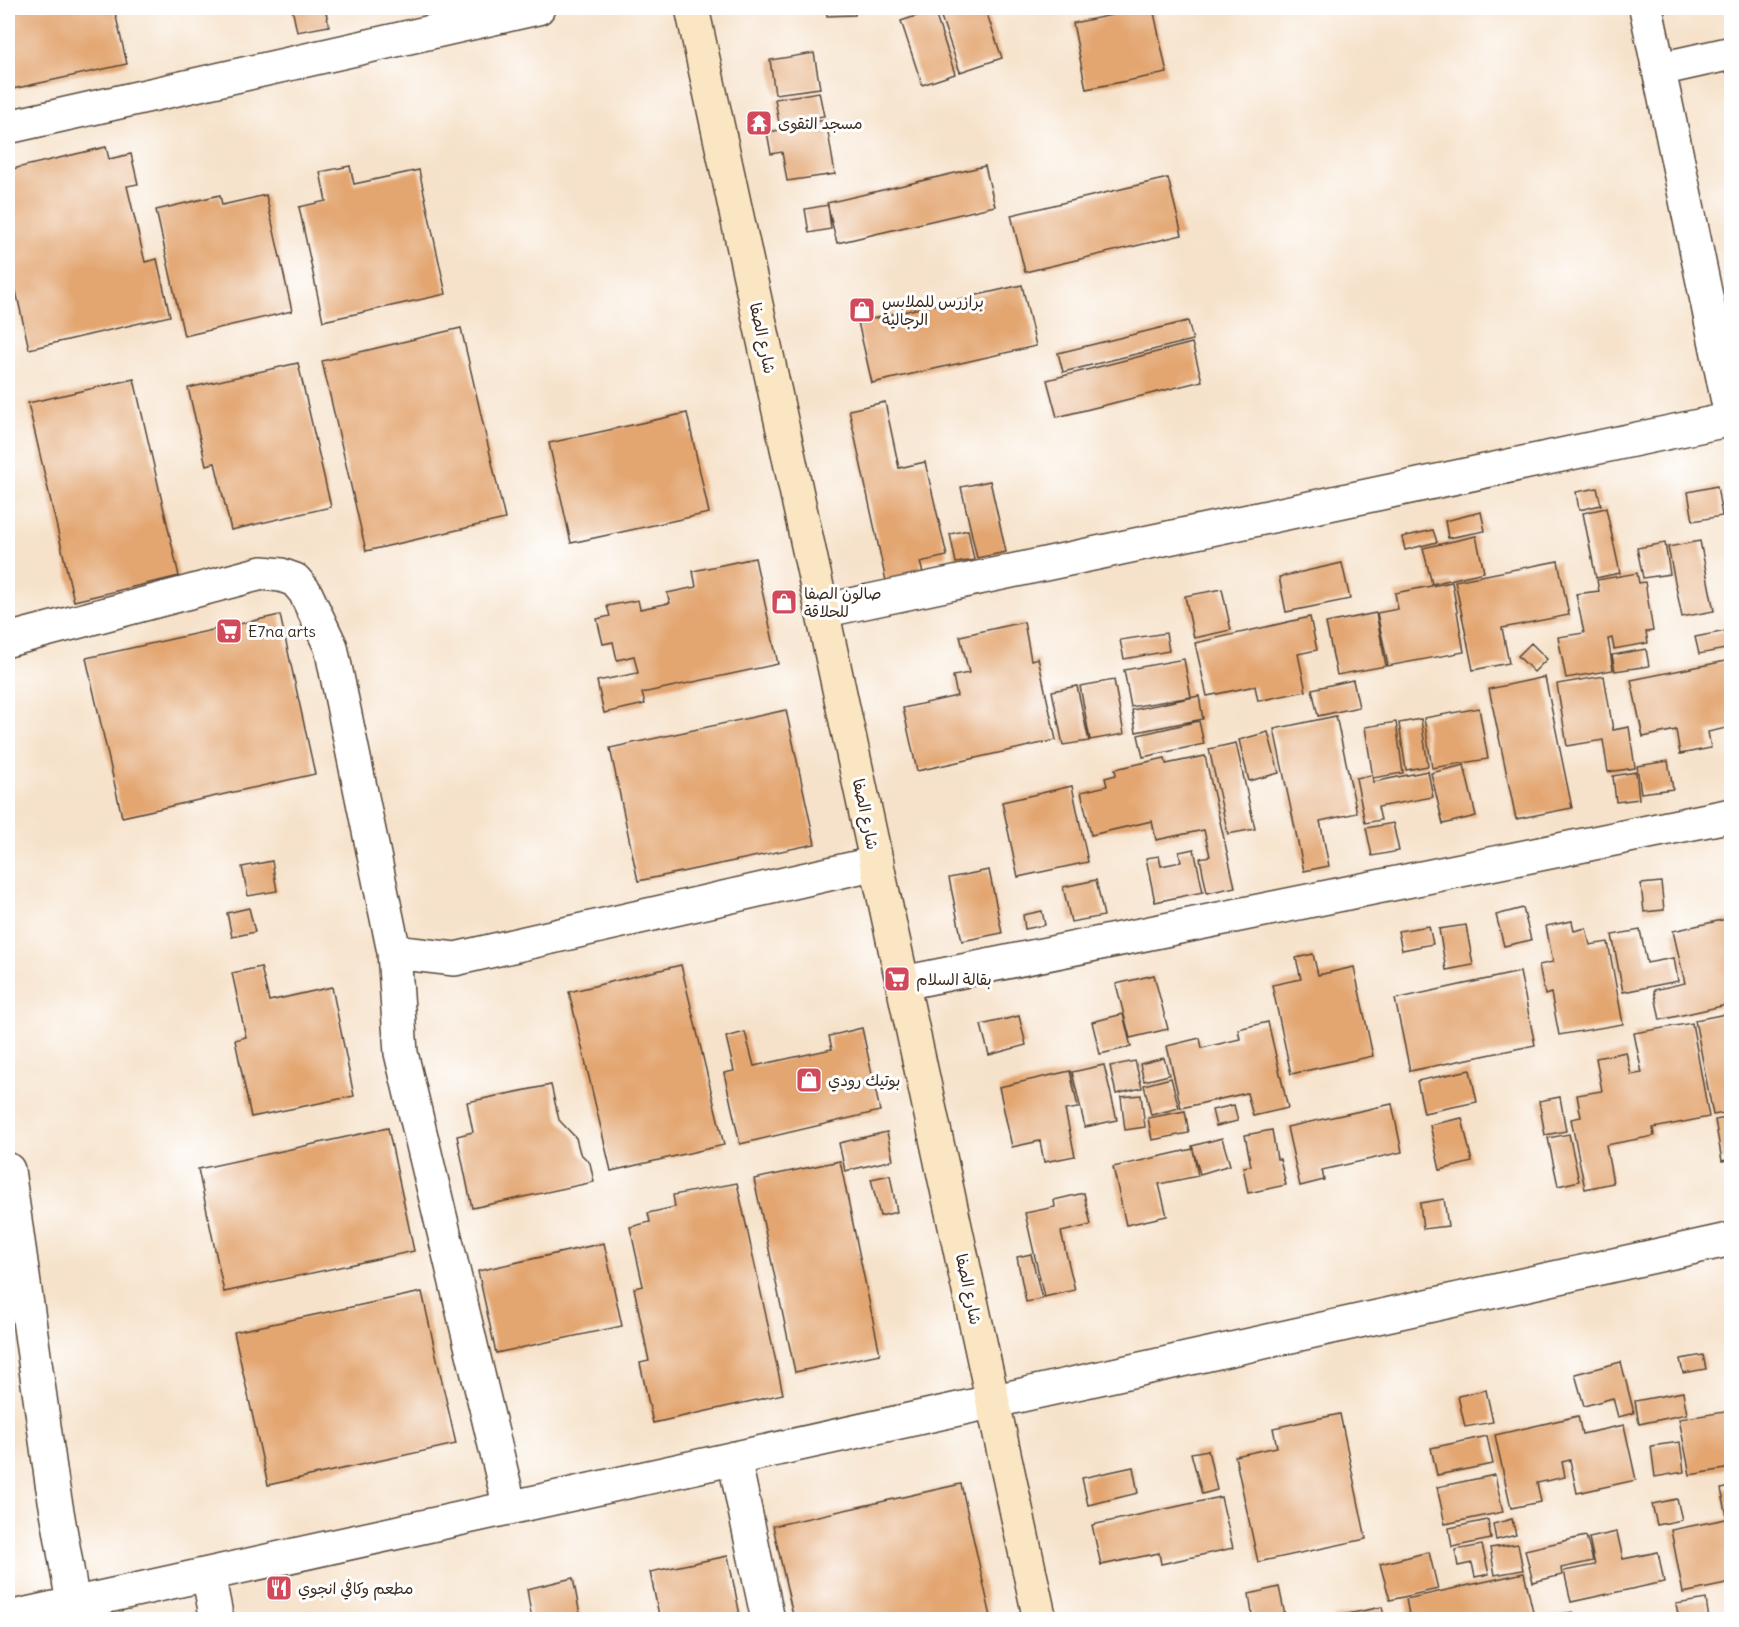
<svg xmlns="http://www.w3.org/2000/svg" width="1739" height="1627" font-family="Delius,'Playpen Sans Arabic',sans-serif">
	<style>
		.building { fill: #e3a671 }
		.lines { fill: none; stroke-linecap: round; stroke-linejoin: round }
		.street-casing { stroke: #574638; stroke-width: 36 }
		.secondary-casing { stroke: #574638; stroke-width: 36 }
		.street { stroke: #fff; stroke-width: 33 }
		.secondary { stroke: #fbe6c4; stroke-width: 33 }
		.labels { text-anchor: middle; stroke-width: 6; stroke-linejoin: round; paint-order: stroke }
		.poi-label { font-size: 16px; fill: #3b2a1e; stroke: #fff; text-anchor: start }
		.street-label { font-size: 16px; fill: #3b2a1e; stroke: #fff }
	</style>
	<rect width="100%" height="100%" fill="#fff"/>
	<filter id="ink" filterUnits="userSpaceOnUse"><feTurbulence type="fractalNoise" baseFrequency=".0167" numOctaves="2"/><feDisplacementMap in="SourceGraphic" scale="12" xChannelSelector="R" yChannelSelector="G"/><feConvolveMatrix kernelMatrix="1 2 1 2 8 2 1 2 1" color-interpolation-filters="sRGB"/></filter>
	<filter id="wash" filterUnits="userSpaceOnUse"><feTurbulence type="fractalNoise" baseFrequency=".008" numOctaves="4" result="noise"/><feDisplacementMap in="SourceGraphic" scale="24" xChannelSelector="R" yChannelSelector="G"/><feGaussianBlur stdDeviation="1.35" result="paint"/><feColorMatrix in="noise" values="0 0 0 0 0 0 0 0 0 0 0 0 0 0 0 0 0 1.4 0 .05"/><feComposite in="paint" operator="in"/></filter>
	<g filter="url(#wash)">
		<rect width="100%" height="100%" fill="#f6e2ca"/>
		<g id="blocks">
			<path class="building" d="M8 8H114L127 64 8 90Z
				M292 8H325L329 26 297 32Z
				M826 8H854L855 15 827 16Z
				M938 8H985L1002 58 960 72Z
				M1146 8H1153L1167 73 1086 89 1073 23Z
				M934 10 955 74 922 85 901 21Z
				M814 53 820 88 775 94 770 60Z
				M819 92 824 116 779 123 775 99Z
				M826 120 835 174 787 181 782 152 771 154 767 132 786 129V126Z
				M106 147 109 159 131 154 138 184 127 186 145 262 157 259 170 316 29 349 8 255V170Z
				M350 166 354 184 419 170 446 294 323 321 299 207 326 201 320 172Z
				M985 166 995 206 837 243 827 203Z
				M1168 178 1182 235 1025 272 1011 215Z
				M220 195 222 205 266 195 292 311 184 336 156 210Z
				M828 205 831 229 809 233 805 209Z
				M1022 285 1036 346 872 383 858 322Z
				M1188 321 1193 340 1063 372 1058 353Z
				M461 328 505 519 366 551 322 361Z
				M1192 343 1202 381 1057 417 1047 380Z
				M298 363 331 507 231 530 215 463 206 465 188 388Z
				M134 379 179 576 74 601 28 403Z
				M885 402 899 468 925 462 947 556 920 562 923 573 886 581 849 410Z
				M687 413 709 513 571 543 549 443Z
				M990 481 1006 552 977 558 961 487Z
				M1717 486 1722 516 1693 521 1688 492Z
				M1597 488 1601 505 1579 510 1576 492Z
				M1606 508 1620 573 1596 578 1583 513Z
				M1481 512 1485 531 1448 538 1445 521Z
				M968 530 974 560 956 563 950 534Z
				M1433 530 1437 542 1405 550 1402 537Z
				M1476 536 1484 572 1432 584 1423 548Z
				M1700 541 1714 611 1682 617 1668 547Z
				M1665 543 1670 574 1643 578 1637 548Z
				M755 558 778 664 642 693 645 704 604 713 597 681 638 673 634 656 617 660 613 642 603 644 597 619 610 616 607 606 638 600 640 609 670 603 667 593 696 587 693 571Z
				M1558 561 1569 615 1502 628 1509 663 1473 670 1455 581Z
				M1342 563 1350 599 1286 612 1279 577Z
				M1637 573 1639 583 1645 582 1653 631 1646 632 1648 643 1614 649 1612 638 1608 639 1613 670 1566 678 1558 637 1584 633 1576 594 1599 591 1597 580Z
				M1452 582 1464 652 1388 666 1377 613 1398 609 1395 593Z
				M1222 589 1231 630 1194 638 1185 596Z
				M1376 613 1386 666 1337 675 1326 623Z
				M280 615 315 774 122 817 86 658Z
				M1310 617 1317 650 1298 654 1306 691 1258 701 1255 686 1207 696 1195 643Z
				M1024 622 1031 660 1038 658 1056 740 917 771 903 708 957 696 953 676 969 673 960 636Z
				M1731 630V648L1699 654 1695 637Z
				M1166 633 1169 651 1124 659 1120 640Z
				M1531 643 1547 659 1534 672 1518 656Z
				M1646 649 1649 666 1615 671 1612 655Z
				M1184 659 1191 697 1131 707 1124 670Z
				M1731 660V727L1708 732 1711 748 1680 754 1676 730 1643 737 1631 680Z
				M1604 676 1613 730 1629 727 1635 768 1608 772 1603 740 1567 746 1557 684Z
				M1545 677 1572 808 1516 819 1489 689Z
				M1114 680 1124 734 1090 740 1080 686Z
				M1353 680 1359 707 1318 716 1312 689Z
				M1077 686 1089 741 1063 745 1052 691Z
				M1199 696 1203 719 1136 732 1132 710Z
				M1479 708 1488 759 1432 768 1424 718Z
				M786 710 815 844 638 881 610 748Z
				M1336 716 1357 813 1320 821 1329 866 1304 871 1274 729Z
				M1421 719 1428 766 1406 770 1399 723Z
				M1199 721 1204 744 1143 757 1138 735Z
				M1396 722 1403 773 1373 778 1365 727Z
				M1268 732 1279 773 1249 781 1239 740Z
				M1236 743 1255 829 1228 834 1209 749Z
				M1205 756 1235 887 1207 893 1200 858 1210 856 1204 830 1156 840 1152 821 1091 835 1081 792 1107 786 1105 778 1116 775 1115 769 1165 758 1166 764Z
				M1668 761 1673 789 1641 793 1637 766Z
				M1464 765 1476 816 1443 824 1431 773Z
				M1428 771 1433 797 1378 807 1381 820 1365 823 1356 778 1372 775 1373 782Z
				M1636 772 1639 799 1616 802 1613 776Z
				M1072 786 1088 862 1018 877 1002 802Z
				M1393 823 1399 851 1372 856 1366 828Z
				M1194 849 1203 892 1155 902 1146 858 1159 856 1161 866 1181 862 1179 852Z
				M272 861 277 891 248 896 242 867Z
				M989 870 1002 933 962 941 949 878Z
				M1096 880 1104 916 1071 922 1063 887Z
				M1661 882 1664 910 1644 912 1641 884Z
				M249 908 255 932 232 937 227 913Z
				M1523 908 1531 940 1504 946 1496 915Z
				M1042 911 1045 925 1025 929 1023 915Z
				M1731 918V971L1729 972 1731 986V1004L1660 1020 1654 990 1685 983 1673 931Z
				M1572 921 1574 931 1586 928 1590 945 1608 942 1623 1024 1559 1035 1551 993 1545 995 1539 965 1553 962 1546 926Z
				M1466 925 1473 965 1446 970 1439 929Z
				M1429 926 1433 944 1402 950 1398 931Z
				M1640 930 1647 963 1674 958 1678 981 1623 992 1612 935Z
				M1313 954 1318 975 1354 967 1373 1056 1291 1074 1272 985 1301 979 1296 958Z
				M681 965 724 1145 611 1171 569 992Z
				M261 967 269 1001 332 987 354 1096 251 1117 235 1040 246 1037 232 973Z
				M1520 972 1535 1045 1410 1071 1395 999Z
				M1154 975 1168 1029 1130 1038 1116 984Z
				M1731 1013V1112L1713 1115 1695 1020Z
				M1123 1014 1131 1047 1100 1054 1092 1022Z
				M1019 1016 1026 1045 989 1055 981 1025Z
				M1268 1022 1288 1108 1253 1116 1247 1093 1181 1108 1167 1046 1200 1038 1202 1048 1240 1039 1238 1029Z
				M1692 1023 1709 1117 1653 1128 1654 1136 1606 1145 1613 1183 1585 1189 1571 1119 1581 1117 1577 1095 1602 1091 1596 1058 1626 1052 1631 1075 1642 1073 1634 1033Z
				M862 1028 880 1111 740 1144 724 1073 734 1071 726 1037 745 1032 754 1066 832 1049 829 1036Z
				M1164 1058 1169 1075 1144 1081 1140 1064Z
				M1135 1061 1142 1088 1116 1094 1110 1066Z
				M1104 1065 1117 1120 1085 1127 1072 1072Z
				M1470 1070 1477 1102 1424 1113 1417 1081Z
				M1070 1071 1078 1108 1065 1110 1075 1156 1044 1162 1040 1141 1012 1147 999 1087Z
				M1171 1078 1179 1108 1151 1115 1144 1085Z
				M551 1085 559 1120 576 1138 580 1153 590 1163 594 1182 472 1208 457 1136 473 1132 467 1102Z
				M1141 1095 1145 1127 1125 1130 1121 1097Z
				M1560 1097 1566 1131 1545 1135 1539 1101Z
				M1392 1104 1402 1152 1322 1170 1324 1180 1300 1186 1287 1127Z
				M1234 1105 1238 1121 1216 1126 1212 1110Z
				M1185 1111 1189 1133 1152 1140 1148 1118Z
				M1731 1117V1159L1722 1161 1715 1120Z
				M1462 1118 1472 1162 1440 1170 1430 1125Z
				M388 1128 414 1251 224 1292 198 1169Z
				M1272 1130 1277 1159H1280L1286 1185 1248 1193 1243 1167 1251 1166 1245 1135Z
				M887 1132 893 1160 845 1171 839 1143Z
				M1569 1134 1579 1181 1558 1186 1548 1138Z
				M1222 1138 1230 1165 1200 1174 1192 1146Z
				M1193 1149 1198 1176 1159 1184 1167 1216 1126 1225 1113 1167Z
				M840 1161 880 1354 795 1372 754 1179Z
				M890 1175 897 1212 880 1216 871 1179Z
				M737 1183 783 1394 653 1423 640 1363 649 1361 634 1288 643 1286 630 1227 650 1222 648 1213 675 1207 673 1195Z
				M1084 1193 1091 1225 1061 1232 1075 1290 1044 1297 1025 1213 1055 1207 1054 1200Z
				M1444 1199 1448 1226 1423 1229 1420 1203Z
				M604 1243 622 1326 496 1353 478 1271Z
				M1031 1254 1042 1299 1026 1302 1017 1257Z
				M422 1292 456 1444 268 1485 234 1332Z
				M1731 1331V1355L1725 1333Z
				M1703 1355 1706 1369 1683 1373 1680 1359Z
				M1621 1362 1634 1413 1618 1417 1613 1398 1584 1406 1575 1374Z
				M1486 1390 1493 1422 1465 1427 1458 1396Z
				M1683 1392 1687 1414 1639 1424 1635 1401Z
				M1731 1411V1468L1690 1475 1679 1419Z
				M1340 1414 1366 1539 1258 1562 1235 1456 1277 1447 1273 1428Z
				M1578 1416 1582 1434 1624 1425 1636 1480 1577 1493 1570 1460 1562 1462 1565 1477 1537 1483 1541 1502 1511 1508 1495 1435Z
				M1487 1436 1493 1464 1437 1475 1431 1448Z
				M1680 1442 1684 1472 1655 1477 1651 1446Z
				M1208 1450 1217 1490 1202 1494 1191 1453Z
				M1133 1467 1138 1493 1088 1505 1082 1478Z
				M1495 1475 1503 1512 1445 1524 1437 1487Z
				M961 1484 991 1617 979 1620H794L773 1526Z
				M1731 1487V1515L1727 1516 1721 1489Z
				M1221 1497 1233 1548 1161 1564 1159 1553 1101 1565 1092 1525Z
				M1677 1499 1682 1520 1657 1525 1652 1504Z
				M1731 1518V1583L1683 1593 1671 1530Z
				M1512 1519 1516 1535 1496 1540 1493 1524Z
				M1488 1520 1491 1539 1452 1547 1449 1528Z
				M1617 1532 1623 1559 1658 1552 1664 1582 1571 1602 1564 1571 1595 1565 1589 1538Z
				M1586 1536 1593 1561 1561 1568 1562 1575 1533 1582 1525 1550Z
				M1518 1544 1523 1570 1495 1575 1490 1548Z
				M1482 1545 1489 1574 1475 1577 1472 1563 1458 1566 1455 1550Z
				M1429 1552 1438 1589 1390 1600 1380 1564Z
				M728 1556 741 1620H660L650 1572Z
				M1524 1573 1535 1620H1410L1406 1599Z
				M573 1578 581 1620H532L527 1589Z
				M1279 1587 1286 1620H1253L1249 1594Z
				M1706 1599 1709 1620H1679L1676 1604Z
				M1382 1607 1385 1620H1334L1333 1617Z
				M1573 1612 1575 1620H1539V1618Z"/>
		</g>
	</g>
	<g filter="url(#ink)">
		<use href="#blocks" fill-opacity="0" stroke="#574638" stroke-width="1.5"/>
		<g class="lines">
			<defs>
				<path id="street" d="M1646 8 1732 421
					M1660 69 1732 53
					M8 127 538 8
					M822 611 1732 419
					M8 640 262 573 281 575 295 580 305 592 331 647 394 952 401 1053 510 1508
					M394 952 455 959 877 863
					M903 983 1732 815
					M8 1170 52 1483 73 1603
					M734 1458 768 1620
					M208 1574 217 1620
					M8 1618 1732 1239"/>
				<path id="secondary" d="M692 8 1040 1620"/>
			</defs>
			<use href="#street" class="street-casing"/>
			<use href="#secondary" class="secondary-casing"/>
			<use href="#street" class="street"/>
			<use href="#secondary" class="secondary"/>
		</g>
	</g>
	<defs>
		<symbol id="temple-square" viewBox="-11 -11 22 22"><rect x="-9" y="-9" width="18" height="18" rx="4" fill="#d1495b" stroke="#fff"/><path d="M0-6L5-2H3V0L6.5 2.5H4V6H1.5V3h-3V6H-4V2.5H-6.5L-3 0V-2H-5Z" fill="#fff"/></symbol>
		<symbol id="shop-square" viewBox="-11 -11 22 22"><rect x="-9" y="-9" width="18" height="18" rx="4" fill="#d1495b" stroke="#fff"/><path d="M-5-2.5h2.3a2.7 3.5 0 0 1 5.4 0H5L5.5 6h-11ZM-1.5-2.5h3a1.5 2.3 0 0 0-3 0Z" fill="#fff"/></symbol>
		<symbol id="supermarket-square" viewBox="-11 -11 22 22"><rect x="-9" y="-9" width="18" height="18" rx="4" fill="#d1495b" stroke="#fff"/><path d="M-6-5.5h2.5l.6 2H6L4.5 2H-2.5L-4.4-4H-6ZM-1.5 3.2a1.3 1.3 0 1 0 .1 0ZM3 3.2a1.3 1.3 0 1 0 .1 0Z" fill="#fff"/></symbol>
		<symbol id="restaurant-square" viewBox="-11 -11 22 22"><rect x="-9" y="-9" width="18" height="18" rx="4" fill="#d1495b" stroke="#fff"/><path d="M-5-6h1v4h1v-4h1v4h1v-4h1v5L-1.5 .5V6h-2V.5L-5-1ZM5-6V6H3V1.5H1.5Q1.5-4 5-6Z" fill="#fff"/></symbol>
	</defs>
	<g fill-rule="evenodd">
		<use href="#temple-square" x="744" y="108" width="30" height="30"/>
		<use href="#shop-square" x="847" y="295" width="30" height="30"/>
		<use href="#shop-square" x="769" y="587" width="30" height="30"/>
		<use href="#supermarket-square" x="214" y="616" width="30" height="30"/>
		<use href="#supermarket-square" x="882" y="964" width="30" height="30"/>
		<use href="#shop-square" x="794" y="1065" width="30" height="30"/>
		<use href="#restaurant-square" x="264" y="1573" width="30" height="30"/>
	</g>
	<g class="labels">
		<g class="poi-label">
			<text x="778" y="129">مسجد التقوى</text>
			<text x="882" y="307">برازرس للملابس<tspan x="882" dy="18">الرجالية</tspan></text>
			<text x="804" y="599">صالون الصفا<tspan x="804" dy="18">للحلاقة</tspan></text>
			<text x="248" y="637">E7na arts</text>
			<text x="916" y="985">بقالة السلام</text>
			<text x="828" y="1086">بوتيك رودي</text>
			<text x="298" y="1594">مطعم وكافي انجوي</text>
		</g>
		<g class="street-label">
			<text transform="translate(763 338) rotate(78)" y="6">شارع الصفا</text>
			<text transform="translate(866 814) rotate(78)" y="6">شارع الصفا</text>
			<text transform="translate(969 1289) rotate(78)" y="6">شارع الصفا</text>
		</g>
	</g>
	<rect width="1739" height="1627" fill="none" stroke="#fff" stroke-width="30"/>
</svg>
